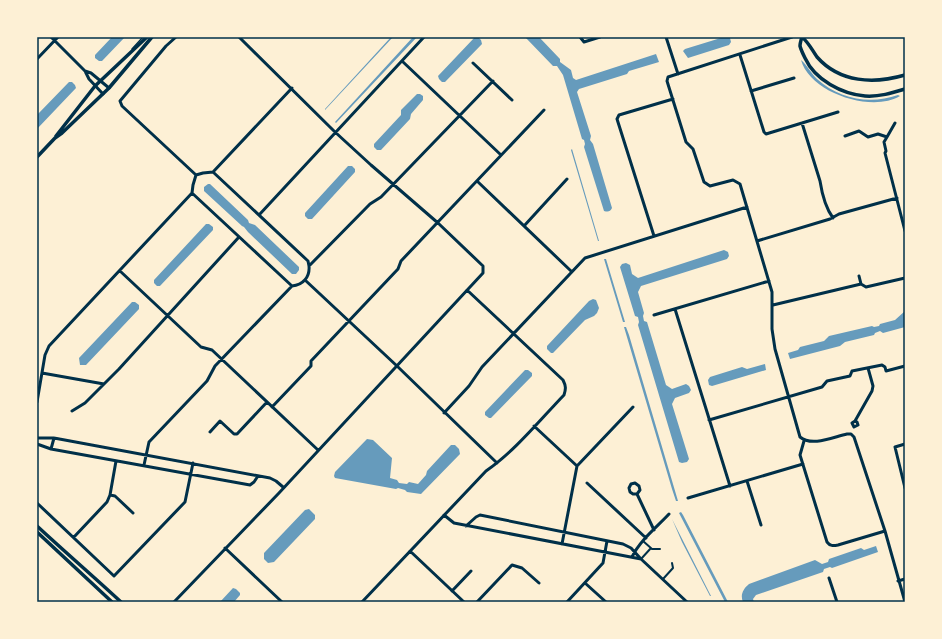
<svg xmlns="http://www.w3.org/2000/svg" width="942" height="639" font-family="Karla,sans-serif">
	<style>
		.water { fill: #669bbc }
		.lines { fill: none; stroke-linecap: round; stroke-linejoin: round }
		.service { stroke: #003049; stroke-width: 1.5 }
		.pedestrian { stroke: #003049; stroke-width: 2 }
		.minor { stroke: #003049; stroke-width: 3 }
		.tertiary { stroke: #003049; stroke-width: 3.5 }
		.neatline { fill: none; stroke: #003049; stroke-width: 1.5 }
	</style>
	<rect width="100%" height="100%" fill="#fdf0d5"/>
	<path class="water" d="M112 37H125L102 61H99L95 58V55Z
		M391 37H393L325 110V109Z
		M413 37H417L336 123 335 122Z
		M475 37H478L481 40 482 44 445 82H442L439 79 438 76Z
		M525 37H539L560 59V62L571 70 573 78 576 80 656 54 659 62 629 71 627 74 579 89 577 92 591 136 590 140 593 144 612 208C610 212 608 212 604 211L584 147 585 144 584 140 582 139 563 75 557 66H553Z
		M724 37 730 38 731 42 729 45 688 58 683 51 685 49Z
		M801 60C807 65 811 73 817 79 839 99 870 105 898 95L900 96C872 113 810 93 801 60Z
		M69 82H72L75 85 76 88 37 129V115Z
		M417 94H420L423 96V100L411 114 410 119 381 150H377L374 147V144L401 115V110Z
		M572 149 599 241H598L571 150Z
		M348 166H352L355 169V172L312 219H308L305 216V213Z
		M208 184H210L248 220 249 223 255 225 299 267V270L296 274H292L248 232 244 227 242 226 204 191V187Z
		M206 224H209L213 227V230L160 286H157L154 283V280Z
		M724 250 728 252 729 256 727 259 641 286 638 292 644 313 643 316 644 321 647 322 666 385 672 389 686 384 689 386 691 390 689 393 675 398 672 404 689 459 687 462 682 463 679 462 638 325 639 322 638 317 635 316 620 267 622 264 626 263 630 265 632 274 638 278Z
		M604 259H606L625 322H623Z
		M593 299 596 300 599 308 597 313 594 316 585 320 553 353H551L547 349V346L589 301Z
		M132 302H135L139 305V309L86 365H80L79 358Z
		M905 311V327L883 333 880 331 875 333 874 335 845 342 840 346 790 359 788 353 798 350 800 347 824 341 829 336 872 326 874 327 879 326 880 324 895 320Z
		M624 327H626L629 335 678 501H676L672 489Z
		M765 364 766 370 712 386 709 385 708 380 710 377 742 367 747 369Z
		M525 370H528L532 373V376L491 418H489L485 415V412Z
		M367 439 373 440 392 458 390 478 397 480 399 483 407 484 409 482 418 484 426 475 427 471 451 445H455L459 449 460 454 421 494 407 492 405 490 398 488 396 489 335 478 334 476 335 472Z
		M309 509 315 515V519L274 562 268 563 264 559V553L305 510Z
		M681 512 683 515 728 602H725L679 513Z
		M672 519 673 521 711 596H710L682 542Z
		M876 546 878 552 832 568 830 567 824 569 823 572 756 595 753 599 754 602H743C740 595 743 589 749 584L815 560 822 564 828 562 829 559 861 548 864 550Z
		M233 588 236 589 240 593V595L234 602H220Z"/>
	<g class="lines">
		<path class="service" d="M132 49 143 37"/>
		<path class="pedestrian" d="M643 541 652 549H660
			M641 559 651 548
			M663 579 673 568 672 563"/>
		<path class="minor" d="M51 37 85 71 89 79 103 94
			M176 37 166 46 120 101 122 106 196 175
			M580 37 584 42 600 37
			M666 37 678 74
			M792 37 668 77 667 81 686 142 693 149 704 182 710 186 733 180 740 184 772 292V329L775 349 800 437C812 447 833 437 847 434H851L854 437 885 531 905 602
			M740 55 764 132 766 134 838 112
			M37 59 58 37
			M402 61 501 155
			M473 63 512 100
			M85 71 91 73 109 88
			M751 91 794 78
			M802 123 820 181C822 194 825 207 833 218
			M845 136 859 131 868 137 878 134 887 137 884 142 886 151 885 153 905 231
			M887 137 895 123
			M213 172 308 261 309 266
			M477 181 571 271
			M192 193 292 286
			M259 215 424 37
			M524 226 567 179
			M654 236 617 119 619 115 673 99
			M757 241 830 219 839 214 897 198
			M120 271 201 347 212 350 318 450
			M859 276 861 284 866 287 905 278
			M305 280 397 366 497 463
			M773 305 861 284
			M675 309 730 486
			M654 315 769 281
			M42 373 104 384
			M37 402 45 355 49 346 192 193 193 185 196 175 203 173 213 172 292 88
			M272 407 311 366V361L398 269 401 261 544 110
			M72 411 85 403 119 369 239 237
			M444 413 469 386 482 367 585 258 747 207
			M709 420 822 387 827 381 850 376 852 371 882 365 885 367 886 371 905 366
			M855 421 857 422 858 425 854 427 852 423 855 421 872 391 873 386 868 368
			M534 426 577 466 562 544
			M210 432 220 421 234 434H237L267 402
			M37 438H54L270 478 276 481 283 487
			M804 441 800 455 827 542C830 546 833 546 838 545L885 531
			M37 444 51 449 250 485 254 482 258 476
			M905 444 895 447 905 488
			M51 449 54 438
			M144 465 149 442 207 381 215 366 292 286C303 285 310 277 309 266L370 204 381 197 493 81
			M577 466 633 407
			M747 481 761 525
			M587 483 646 538
			M637 494 640 490 639 486 635 483 631 484 629 488 630 492 633 494H637L654 530
			M110 495 115 496 133 513
			M688 498 803 464
			M37 503 114 576 185 502 193 463
			M444 515 454 523 641 559
			M466 526 476 517 480 515 623 544 631 548 641 559 687 602
			M74 537 107 502 110 495 116 461
			M225 548 282 602
			M410 551 464 602
			M632 557C640 540 657 527 669 514
			M829 578 837 602
			M898 581 905 579
			M585 583 606 602
			M452 591 471 571
			M174 602 279 493 483 273V266L438 223 371 165 335 132 239 37
			M362 602 486 471C515 451 539 421 564 395 566 389 566 386 563 380L467 290
			M477 602 512 565 522 568 539 583
			M567 602 603 563 607 541"/>
		<path class="tertiary" d="M802 37C801 40 800 43 800 46 801 50 803 54 805 58 815 80 842 94 865 96 879 97 892 93 905 89
			M802 37C809 43 812 50 817 57 840 83 874 84 905 75
			M56 136 95 86 147 37
			M37 157 55 138 62 133 109 88 152 37
			M37 526C65 552 93 576 121 602
			M37 532 112 602"/>
	</g>
	<rect width="942" height="639" fill="none" stroke="#fdf0d5" stroke-width="76"/>
	<rect x="38" y="38" width="866" height="563" class="neatline"/>
</svg>
